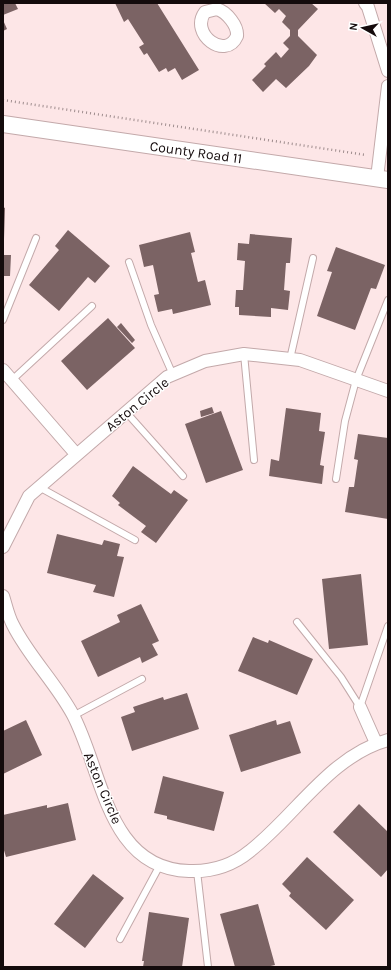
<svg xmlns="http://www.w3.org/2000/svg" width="391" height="970" font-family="Karla,sans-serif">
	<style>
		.building { fill: #7b6364 }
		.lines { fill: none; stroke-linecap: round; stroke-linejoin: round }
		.service-casing { stroke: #c3a9aa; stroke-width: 8 }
		.minor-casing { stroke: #c3a9aa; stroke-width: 14 }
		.tertiary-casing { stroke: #c3a9aa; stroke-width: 18 }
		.path { stroke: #9f8d8e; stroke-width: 2.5; stroke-dasharray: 1 3; stroke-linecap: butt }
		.service { stroke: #fff; stroke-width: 6 }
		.minor { stroke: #fff; stroke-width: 12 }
		.tertiary { stroke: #fff; stroke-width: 16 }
		.labels { text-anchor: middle; stroke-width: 3; stroke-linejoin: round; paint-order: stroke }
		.street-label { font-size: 14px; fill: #140b0c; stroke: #fff }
	</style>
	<rect width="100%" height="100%" fill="#fde6e7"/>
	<path class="building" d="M3 3H15L18 9 3 15Z
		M115 3H157L199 70 182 80 175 68 168 72 166 68 159 72 147 53 144 55 139 47 144 44 128 19 124 22Z
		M264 3H311L318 9 298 30V36L317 55 309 66 286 88 276 79 263 92 252 80 266 66 264 64 276 52 281 58 289 49 283 43 290 36V30L282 22 286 16 279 9 275 13Z
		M3 20 7 29 3 31Z
		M3 207 5 208 4 239H3Z
		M68 230 110 266 95 283 88 277 59 311 29 285 59 250 55 246Z
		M190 232 195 252 191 253 198 282 205 280 211 305 173 314 172 309 158 312 154 295 159 294 153 265 144 267 139 245Z
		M250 234 292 238 290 263H286L284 290 290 291 288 310 271 308V317L239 315V307H235L236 290H243L245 261 237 260 238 243 249 244Z
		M336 247 385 265 376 289 371 288 355 330 317 316 332 272 327 271Z
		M3 255H11L10 276H3Z
		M108 318 135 348 87 390 61 361Z
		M121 323 135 340 132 343 117 327Z
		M212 407 214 413 201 417 200 411Z
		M286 408 321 413 319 431 325 432 320 465 324 466 322 484 269 476 271 459 279 461Z
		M221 411 243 470 206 483 185 424Z
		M358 434 388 438V519L345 512 349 487H354L358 460 354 459Z
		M133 466 171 494 174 490 188 500 156 543 141 532 146 526 118 505 120 503 112 496Z
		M57 534 102 545 104 540 120 544 117 556 124 557 114 597 93 592 96 585 47 573Z
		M361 574 368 645 329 649 322 579Z
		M141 604 159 641 152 644 158 655 142 663 140 657 98 677 81 641 120 622 117 615Z
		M253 637 268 643 269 640 313 659 297 695 238 671Z
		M187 693 199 729 132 751 121 717 135 712 133 707 163 697 164 700Z
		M26 720 42 755 3 774V731Z
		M276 720 277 725 290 721 301 753 241 772 229 735Z
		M163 776 224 792 214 831 167 819V816L154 813Z
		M68 803 76 840 6 857 3 847V815L47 805V808Z
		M359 804 388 832V869L381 877 333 832Z
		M307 857 354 900 326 930 289 896 291 893 282 884Z
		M93 874 124 898 85 948 54 924Z
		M258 904 275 965 266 967H235L220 914Z
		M149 912 189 918 182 967H143L144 961H142Z"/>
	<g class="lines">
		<defs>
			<path id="service" d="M129 262 151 325 173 375
				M3 320 36 238
				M244 354 254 460
				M290 359 313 258
				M12 380 92 306
				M126 412 183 476
				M336 479 345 421 356 380 388 300
				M39 487 135 540
				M297 622 341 677 360 707
				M360 707 388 626
				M73 716 142 679
				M197 871 208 967
				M120 939 160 865"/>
			<path id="minor" d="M365 3 368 7 388 71
				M217 9C227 12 238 26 237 36 226 61 189 34 205 12Z
				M377 178 388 86
				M3 370 76 454
				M3 547 29 496 167 377 205 361 244 354 300 360 388 391
				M3 596C6 605 8 616 13 625 29 657 56 683 73 715 103 772 107 869 189 871 212 872 233 865 250 851 296 815 330 756 388 740
				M360 707 376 743"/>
			<path id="tertiary" d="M3 124 388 180"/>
		</defs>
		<use href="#service" class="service-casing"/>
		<use href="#minor" class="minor-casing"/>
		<use href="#tertiary" class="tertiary-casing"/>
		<path class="path" d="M3 100 366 155"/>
		<use href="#service" class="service"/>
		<use href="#minor" class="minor"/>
		<use href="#tertiary" class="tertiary"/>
	</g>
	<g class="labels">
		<g class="street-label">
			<text transform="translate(196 152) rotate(8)" y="5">County Road 11</text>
			<text transform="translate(137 404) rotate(-39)" y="5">Aston Circle</text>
			<text transform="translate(103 788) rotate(67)" y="5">Aston Circle</text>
		</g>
	</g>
	<rect width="391" height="970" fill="none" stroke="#140b0c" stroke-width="8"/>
	<g transform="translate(363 28) rotate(278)" stroke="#ffffff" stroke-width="3" paint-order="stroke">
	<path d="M0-3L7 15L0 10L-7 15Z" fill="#140b0c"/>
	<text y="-6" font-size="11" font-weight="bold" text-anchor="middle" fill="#140b0c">N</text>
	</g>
</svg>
